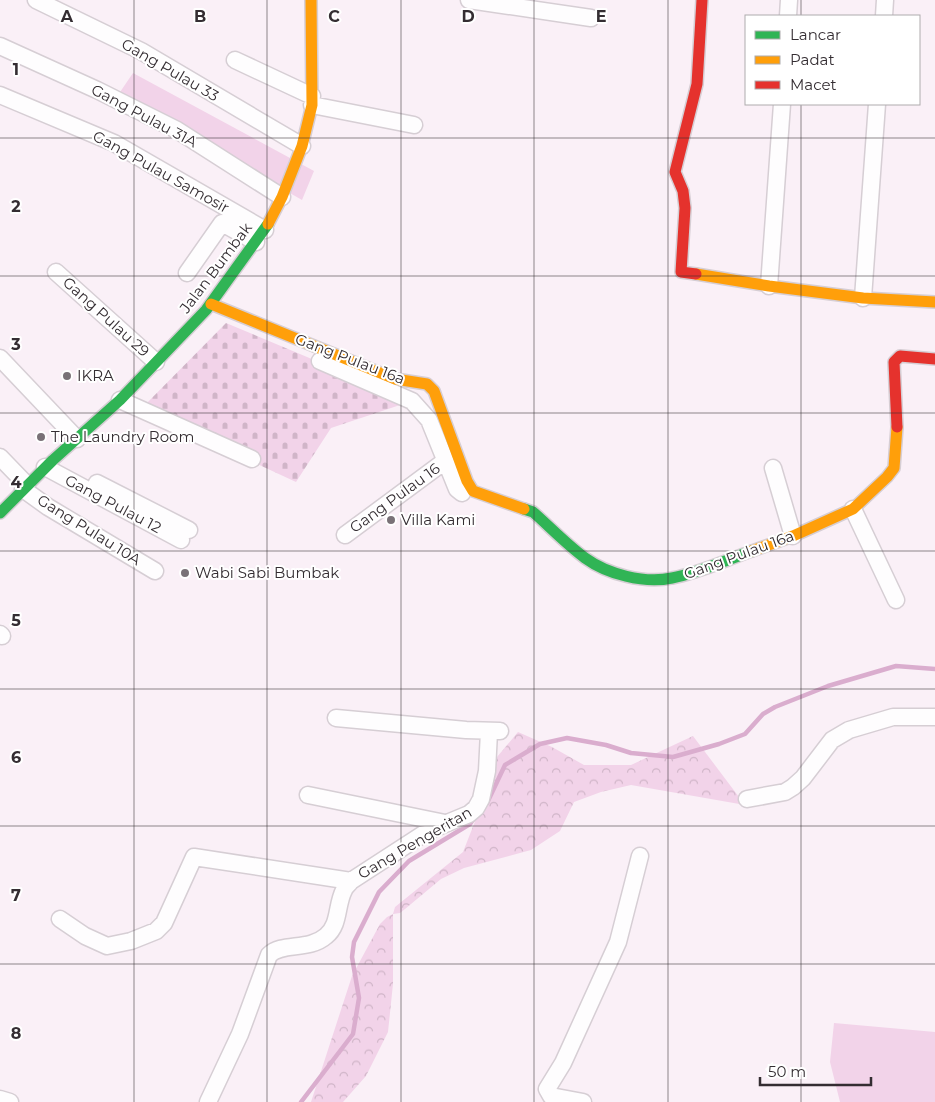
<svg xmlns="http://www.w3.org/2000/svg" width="935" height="1102" font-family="Montserrat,sans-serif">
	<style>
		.green { fill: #f2d3e9 }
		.forest { fill: url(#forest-crowns) }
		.cemetery { fill: url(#cemetery-stones) }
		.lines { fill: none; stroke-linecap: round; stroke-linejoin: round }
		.stream { stroke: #daadce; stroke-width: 4.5 }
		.street-casing { stroke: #d6ced4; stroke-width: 19 }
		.fast-casing { stroke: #d6ced4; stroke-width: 14 }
		.slow-casing { stroke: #d6ced4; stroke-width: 14 }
		.jam-casing { stroke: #d6ced4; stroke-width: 14 }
		.street { stroke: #fefdfe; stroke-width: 16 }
		.fast { stroke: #30b455; stroke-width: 11 }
		.slow { stroke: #ff9f0a; stroke-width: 11 }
		.jam { stroke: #e5322d; stroke-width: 11 }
		.grid { fill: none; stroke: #342d32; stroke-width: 1; stroke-opacity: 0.55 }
		.poi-dot { fill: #797177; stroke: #fff; stroke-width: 2 }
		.labels { text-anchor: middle; stroke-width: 4; stroke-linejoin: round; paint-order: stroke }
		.street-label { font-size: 15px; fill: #342d32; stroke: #fff }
		.poi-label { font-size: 15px; fill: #342d32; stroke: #fff; text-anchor: start }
		.grid-label { font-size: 16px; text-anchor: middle; font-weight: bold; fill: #342d32; stroke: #fff; stroke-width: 4; stroke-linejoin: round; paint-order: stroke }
	</style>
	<defs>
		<pattern id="forest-crowns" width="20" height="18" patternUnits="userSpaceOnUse" patternTransform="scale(1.25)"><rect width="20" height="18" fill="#f2d3e9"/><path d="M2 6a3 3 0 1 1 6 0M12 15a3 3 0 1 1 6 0" fill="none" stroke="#d0b5c8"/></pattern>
		<pattern id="cemetery-stones" width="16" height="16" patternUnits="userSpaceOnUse" patternTransform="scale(1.25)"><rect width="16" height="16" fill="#f2d3e9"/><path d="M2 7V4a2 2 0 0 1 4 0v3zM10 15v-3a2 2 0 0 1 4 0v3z" fill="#d0b5c8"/></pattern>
	</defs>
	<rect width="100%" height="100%" fill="#faf0f7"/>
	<path class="green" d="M133 73 314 171 302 200 118 95Z
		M834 1023 935 1032V1102H840L830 1062Z"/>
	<path class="forest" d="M518 732 552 747 584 765H631L693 736 745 805 631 785 601 792 574 802 560 831 531 850 464 868 441 879 405 909 400 913 393 914V984L388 1032 366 1076 343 1102H311L352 976 380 924 387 917 393 914 395 907 463 852 485 796 497 757Z"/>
	<path class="cemetery" d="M226 323 412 401 331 428 296 482 140 410Z"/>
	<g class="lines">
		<path class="stream" d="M487 803 505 765 540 744 567 738 606 745 631 753 673 757 719 744 745 734 763 714 775 707 828 686 896 666 935 669
			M301 1102 353 1034 359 998 352 957 354 942 379 892 409 861 470 824 474 818"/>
		<defs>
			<path id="street" d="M36 0 141 51 302 146
				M469 0 591 18
				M788 16 789 0
				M884 16 885 0
				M0 46 97 90 177 130 282 197
				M235 60 312 96
				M0 95 114 143 265 230
				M312 105 414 125
				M56 272 156 362
				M187 273 222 223 256 242
				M769 286 782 104
				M863 298 877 104
				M0 358 77 439
				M320 361 412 401 429 420 457 489 462 493
				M120 400 252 459
				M0 457 27 485
				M45 467 181 540
				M773 468 793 536
				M97 483 189 530
				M23 489 48 507 155 571
				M853 509 896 600
				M345 535 445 461
				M0 634 2 636
				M336 718 466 730 500 731
				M308 795 445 823
				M747 799 785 792 793 787 803 778 832 740 849 730 893 717H935
				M60 919 85 936 107 946 131 941 156 931 164 923 194 857 351 881
				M0 1099 10 1102
				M208 1102 240 1034 269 955C282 942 309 951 326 936 340 925 336 905 344 890 345 887 349 884 351 881L428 831 469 814 476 808 481 799 487 771 489 732
				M583 1102 551 1096 547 1089 563 1063 618 942 640 856"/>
			<path id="fast" d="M524 509 533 512C550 527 566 544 585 558 607 574 644 584 672 578 699 573 726 560 752 551
				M0 513 53 460 120 400 206 310 268 224"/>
			<path id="slow" d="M268 224 282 197 302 146 312 105 311 0
				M696 274 769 286 863 298 935 302
				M211 304 395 379 427 384 434 391 467 481 473 491 524 509
				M752 551 793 536 853 509 887 477 894 468 897 427"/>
			<path id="jam" d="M696 274 681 272 685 208 683 191 675 172 697 84 702 0
				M897 427 894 362 900 356 935 359"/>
		</defs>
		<use href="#street" class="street-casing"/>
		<use href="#fast" class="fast-casing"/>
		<use href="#slow" class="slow-casing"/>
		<use href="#jam" class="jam-casing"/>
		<use href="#street" class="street"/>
		<use href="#fast" class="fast"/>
		<use href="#slow" class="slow"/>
		<use href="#jam" class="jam"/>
	</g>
	<path class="grid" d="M134 0V1102M267 0V1102M401 0V1102M534 0V1102M668 0V1102M801 0V16M801 104V1102M0 138H935M0 276H935M0 413H935M0 551H935M0 689H935M0 826H935M0 964H935"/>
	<g class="poi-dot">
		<circle cx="67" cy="376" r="5"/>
		<circle cx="41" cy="437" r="5"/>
		<circle cx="391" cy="520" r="5"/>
		<circle cx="185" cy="573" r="5"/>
	</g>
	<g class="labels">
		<g class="street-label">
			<text transform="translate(170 70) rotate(30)" y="5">Gang Pulau 33</text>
			<text transform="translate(144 116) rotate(28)" y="5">Gang Pulau 31A</text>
			<text transform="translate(161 172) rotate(29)" y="5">Gang Pulau Samosir</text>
			<text transform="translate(216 268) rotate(-53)" y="5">Jalan Bumbak</text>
			<text transform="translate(106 317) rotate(42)" y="5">Gang Pulau 29</text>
			<text transform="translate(350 359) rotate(21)" y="5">Gang Pulau 16a</text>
			<text transform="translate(395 498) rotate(-36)" y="5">Gang Pulau 16</text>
			<text transform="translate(113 504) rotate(28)" y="5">Gang Pulau 12</text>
			<text transform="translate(89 530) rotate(32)" y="5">Gang Pulau 10A</text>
			<text transform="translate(739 555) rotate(-20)" y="5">Gang Pulau 16a</text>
			<text transform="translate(415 843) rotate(-30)" y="5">Gang Pengeritan</text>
		</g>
		<g class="poi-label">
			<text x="77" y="381">IKRA</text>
			<text x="51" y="442">The Laundry Room</text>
			<text x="401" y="525">Villa Kami</text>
			<text x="195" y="578">Wabi Sabi Bumbak</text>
		</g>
	</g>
	<g class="grid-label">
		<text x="67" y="22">A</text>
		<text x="200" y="22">B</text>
		<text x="334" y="22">C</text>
		<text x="468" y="22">D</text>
		<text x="601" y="22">E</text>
		<text x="16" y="75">1</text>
		<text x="16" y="212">2</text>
		<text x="16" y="350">3</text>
		<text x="16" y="488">4</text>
		<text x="16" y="626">5</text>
		<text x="16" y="763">6</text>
		<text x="16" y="901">7</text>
		<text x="16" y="1039">8</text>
	</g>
	<rect x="745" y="15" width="175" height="90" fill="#ffffff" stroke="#aeabad"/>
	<rect x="755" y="31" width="25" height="8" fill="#30b455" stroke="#aeabad"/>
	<text x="790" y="40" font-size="15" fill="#342d32">Lancar</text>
	<rect x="755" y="56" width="25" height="8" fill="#ff9f0a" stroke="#aeabad"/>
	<text x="790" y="65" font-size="15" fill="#342d32">Padat</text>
	<rect x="755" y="81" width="25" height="8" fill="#e5322d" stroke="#aeabad"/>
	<text x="790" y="90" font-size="15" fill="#342d32">Macet</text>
	<path d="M760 1077v8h111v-8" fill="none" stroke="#342d32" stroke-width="2.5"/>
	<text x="768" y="1077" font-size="15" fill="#342d32" stroke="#ffffff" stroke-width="4" paint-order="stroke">50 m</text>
</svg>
